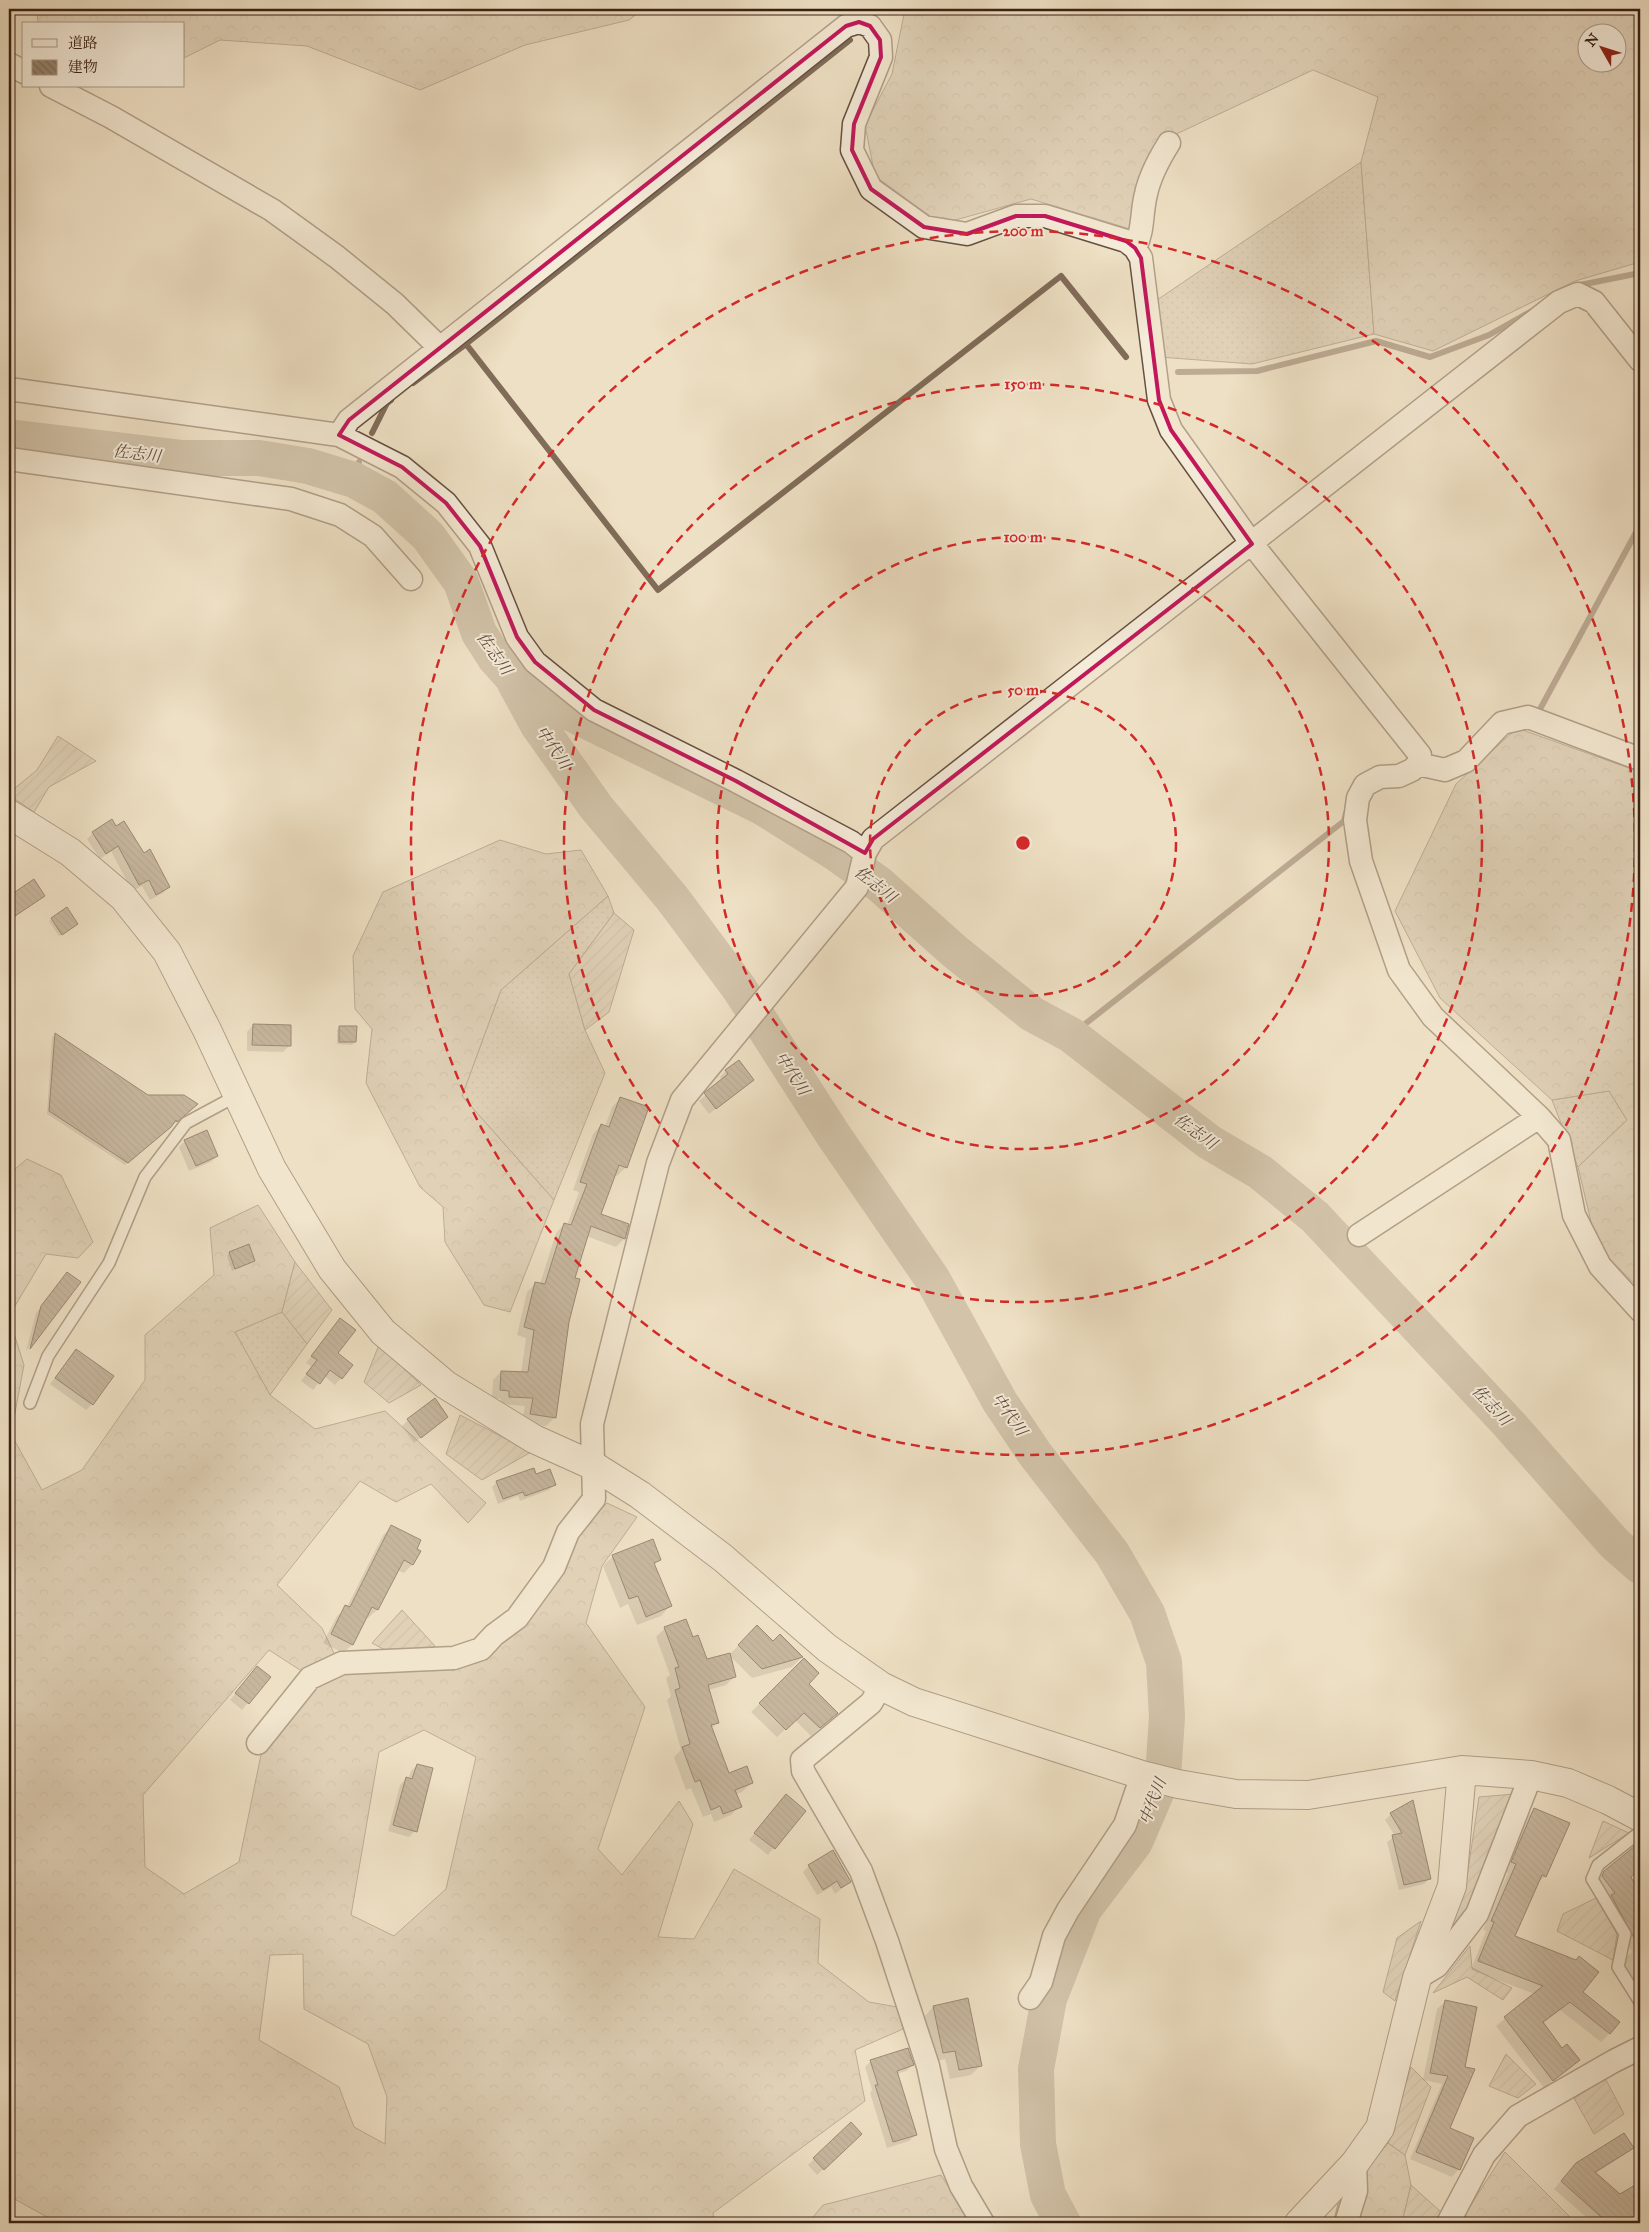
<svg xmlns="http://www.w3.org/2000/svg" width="1649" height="2232" font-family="'IM FELL Great Primer','Noto Serif JP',serif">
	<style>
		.grass { fill: url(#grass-dots); stroke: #84705c }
		.forest { fill: url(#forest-crowns); stroke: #84705c; fill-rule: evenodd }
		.garden { fill: url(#garden-furrows); stroke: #84705c }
		.shadow { fill: #0003 }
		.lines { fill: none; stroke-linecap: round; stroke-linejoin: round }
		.stream { stroke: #806c59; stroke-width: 6 }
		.river { stroke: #b09f88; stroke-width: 36 }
		.building { fill: url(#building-back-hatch); stroke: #392013 }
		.service-casing { stroke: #66503f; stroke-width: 14 }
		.minor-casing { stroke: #66503f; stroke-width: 25 }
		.tertiary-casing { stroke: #66503f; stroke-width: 30 }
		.service { stroke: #f4ebd9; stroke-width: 11 }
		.minor { stroke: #f4ebd9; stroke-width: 22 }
		.tertiary { stroke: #f4ebd9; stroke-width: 28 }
		.marked { fill: none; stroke: #c2185b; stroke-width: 4; stroke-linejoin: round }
		.ring { fill: none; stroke: #d62828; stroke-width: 2.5; stroke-dasharray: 9 6 }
		.labels { text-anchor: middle; stroke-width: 4; stroke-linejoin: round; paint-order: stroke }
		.water-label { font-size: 16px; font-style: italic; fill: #634c3c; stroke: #f4ebd9 }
		.centre { fill: #d62828; stroke: #f4ebd9; stroke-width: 2.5 }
		.ring-label { font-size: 15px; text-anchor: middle; font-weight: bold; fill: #d62828; stroke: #f4ebd9; stroke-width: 4; stroke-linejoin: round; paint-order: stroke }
	</style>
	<defs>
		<pattern id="grass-dots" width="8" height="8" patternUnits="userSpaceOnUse" patternTransform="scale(1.25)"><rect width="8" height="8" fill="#cfbfa6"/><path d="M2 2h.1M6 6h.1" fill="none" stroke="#b2a48e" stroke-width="1.8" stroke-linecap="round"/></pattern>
		<pattern id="forest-crowns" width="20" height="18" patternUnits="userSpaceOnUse" patternTransform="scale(1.25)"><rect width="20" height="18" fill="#cfbfa6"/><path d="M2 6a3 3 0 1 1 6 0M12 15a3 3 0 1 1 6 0" fill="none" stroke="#b2a48e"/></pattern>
		<pattern id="garden-furrows" width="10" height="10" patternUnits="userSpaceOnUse" patternTransform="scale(1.25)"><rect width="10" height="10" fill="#cfbfa6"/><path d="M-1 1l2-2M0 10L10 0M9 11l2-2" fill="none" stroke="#b2a48e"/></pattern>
		<pattern id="building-back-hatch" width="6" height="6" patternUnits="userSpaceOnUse" patternTransform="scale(1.25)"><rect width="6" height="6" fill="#97846f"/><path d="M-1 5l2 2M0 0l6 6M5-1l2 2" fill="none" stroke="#7c6c5a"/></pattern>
	</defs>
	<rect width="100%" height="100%" fill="#eee0c4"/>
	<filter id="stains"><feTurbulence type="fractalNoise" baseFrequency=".004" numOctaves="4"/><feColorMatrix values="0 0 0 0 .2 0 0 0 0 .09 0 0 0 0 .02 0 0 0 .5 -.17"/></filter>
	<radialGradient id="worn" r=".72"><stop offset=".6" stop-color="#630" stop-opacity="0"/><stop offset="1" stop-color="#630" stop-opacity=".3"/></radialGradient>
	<path class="grass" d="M1361 162 1374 334 1252 364 1159 357 1154 302Z
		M608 896 614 913 569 974 585 1030 605 1073 554 1200 462 1096 501 990Z
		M1609 1091 1627 1120 1578 1167 1552 1100Z
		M282 1312 307 1344 270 1395 235 1332Z"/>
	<path class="forest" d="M37 9H643L629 20 525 45 420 90 307 46 220 40 184 58V24H41L38 22Z
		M905 9H1376L1389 12 1390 9H1640V262L1575 281 1433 351 1374 334 1361 162 1378 97 1313 70 1155 144 1130 229 1031 199 941 224 875 176 865 125 892 74ZM1586 32H1616V62H1586Z
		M1517 728 1640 772V1289L1597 1247 1578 1167 1627 1120 1609 1091 1552 1100 1440 998 1395 911 1456 784Z
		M500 840 546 854 581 850 608 896 501 990 462 1096 554 1200 510 1312 484 1305 445 1242 443 1207 420 1187 366 1083 372 1029 355 1009 353 956 383 892Z
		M27 1159 61 1175 93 1242 78 1258 46 1254 9 1316V1174Z
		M258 1205 295 1262 282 1312 235 1332 270 1395 315 1429 385 1411 486 1503 468 1523 431 1484 396 1502 360 1481 277 1585 322 1628 342 1670 477 1663 527 1623 580 1530 607 1503 637 1517 602 1566 586 1623 645 1707 598 1849 622 1875 679 1801 693 1824 658 1937 694 1939 734 1869 820 1919 818 1963 869 2002 897 2007 903 2029 855 2050 865 2101 713 2213 714 2223H58L9 2196V1318L24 1365 11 1434 42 1490 82 1470 145 1380V1335L214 1275 210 1228ZM269 1650 317 1681 263 1745 239 1862 184 1894 145 1867 143 1795ZM424 1730 476 1757 446 1889 394 1936 351 1915 379 1752ZM303 1954 304 2009 368 2044 387 2097 385 2144 354 2127 339 2087 259 2040 270 1955Z
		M1388 2143 1405 2155 1411 2185 1402 2223H1333L1338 2204Z
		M1505 2152 1576 2223H1472L1465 2214Z
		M941 2175 971 2223H808L823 2205Z"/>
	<path class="garden" d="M58 736 96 761 49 787 34 812 9 795V793L37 770Z
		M614 913 634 930 609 1012 585 1030 569 974Z
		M295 1262 332 1310 307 1344 282 1312Z
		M379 1345 421 1385 389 1403 364 1382Z
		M460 1415 531 1452 482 1480 446 1454Z
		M402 1610 435 1646 398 1657 372 1643Z
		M1514 1794 1473 1901 1449 1930 1465 1890 1479 1797Z
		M1603 1821 1629 1833 1589 1858Z
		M1596 1898 1617 1934 1613 1960 1557 1931 1563 1914Z
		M1421 1921 1395 2001 1383 1992 1397 1938Z
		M1470 1946 1472 1968 1512 1988 1503 2000 1467 1977 1433 1993Z
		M1506 2054 1536 2084 1518 2098 1489 2086Z
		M1411 2067 1431 2087 1405 2155 1388 2143Z
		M1605 2078 1624 2114 1594 2134 1574 2098Z
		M1411 2185 1441 2212 1435 2223H1402Z"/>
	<path class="shadow" d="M116 827 144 854 169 887 163 893 150 900 142 886 132 891 111 851 100 859 87 839 93 833Z
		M33 881 43 896 9 921V897Z
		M52 919 74 927 59 936 49 921Z
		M253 1025 289 1046 283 1052 247 1051V1032Z
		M340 1027 355 1042 352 1045 337 1044V1030Z
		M55 1035 148 1096 196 1105 174 1124 173 1122 125 1165 47 1114 52 1037Z
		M726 1071 753 1080 709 1114 699 1101 722 1080 720 1077Z
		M620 1099 626 1167 617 1176 614 1174 599 1215 628 1225 624 1239 616 1247 586 1236 573 1278 555 1417 546 1426 522 1422 525 1406 501 1404V1399L492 1398 493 1380 501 1372 521 1373 526 1338 517 1335 527 1292 536 1283 540 1284 556 1233 564 1224 567 1225 579 1192 573 1190 593 1134 601 1125 605 1126 612 1107Z
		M185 1141 217 1156 211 1162 189 1171 179 1147Z
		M229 1253 254 1261 232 1271 227 1256Z
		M62 1279 79 1282 26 1351 36 1313Z
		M340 1319 336 1354 341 1378 335 1385 324 1376 313 1390 301 1381 312 1367 306 1363Z
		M76 1350 92 1404 86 1410 50 1384Z
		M447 1417 414 1443 402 1426 408 1420Z
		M535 1475 554 1485 549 1490 520 1501 518 1496 498 1504 492 1487 497 1482Z
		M392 1527 415 1549 412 1565 404 1573 397 1570 377 1610 368 1618 366 1617 352 1645 343 1653 323 1643 337 1616 347 1607 383 1535Z
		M613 1556 660 1559 654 1565 670 1606 661 1616 637 1625 628 1604 620 1608 603 1566Z
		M757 1627 773 1642 802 1657 792 1667 752 1678 729 1655Z
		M665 1628 692 1639 707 1661 735 1676 726 1685 708 1690 717 1723 711 1729 728 1775 751 1783 742 1792 736 1794 740 1806 731 1815 714 1822 711 1814 703 1817 691 1788 686 1790 674 1757 681 1750 667 1700 671 1696 666 1678 670 1675 656 1637Z
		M804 1660 807 1684 836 1713 811 1736 795 1720 777 1737 751 1712Z
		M257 1667 269 1677 242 1710 230 1700Z
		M417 1765 415 1831 409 1837 388 1831 400 1785 406 1779H408L411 1771Z
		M780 1802 804 1811 768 1855 749 1840Z
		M1535 1809 1545 1876 1536 1885 1513 1937 1581 1993 1609 2034 1601 2042 1560 2010 1542 2024 1562 2050 1578 2060 1544 2088 1496 2026 1535 1994 1471 1970 1486 1931 1483 1930 1508 1873 1504 1871 1526 1818Z
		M1391 1814 1430 1878 1424 1884 1399 1890 1387 1842 1395 1836 1385 1820Z
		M1634 1849 1640 1857V1870L1630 1878 1640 1896V1997L1622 1966 1623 1960 1632 1952 1605 1902 1598 1878Z
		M809 1866 850 1882 835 1894 831 1887 817 1895 803 1872Z
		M1445 2002 1475 2008 1448 2129 1459 2169 1452 2177 1410 2159 1442 2084 1423 2080 1437 2009Z
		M933 2007 981 2065 971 2075 950 2079 945 2059 933 2062 924 2017Z
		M871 2061 912 2065 906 2071 897 2074 916 2134 909 2141 887 2148 870 2093 872 2090 865 2067Z
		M850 2124 860 2134 817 2175 808 2165Z
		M1632 2148 1624 2155 1595 2174 1620 2196 1637 2185 1640 2191V2223H1593L1554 2189 1569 2172Z"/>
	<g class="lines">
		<path class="stream" d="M1575 286 1640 273
			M466 344 850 40
			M1178 372 1257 371 1376 341 1430 357 1489 335 1530 312
			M413 383 466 344 658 590 1061 276 1126 357
			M372 433 387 403 391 400
			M354 480 359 462
			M1533 712 1539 711 1640 525
			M1071 1035 1344 821 1346 813"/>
		<path class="river" d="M9 437 183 458H259L308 466 354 480 385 497 428 536 461 582 479 633 495 658 512 677 552 704 762 807 837 854 879 884 953 950 1032 1014 1071 1035 1209 1142 1260 1172 1315 1217 1509 1424 1614 1543 1640 1566
			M515 683 538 725 596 807 672 898 739 988 834 1136 933 1280 1000 1402 1035 1454 1112 1553 1147 1613 1164 1662 1167 1717 1163 1777 1135 1842 1084 1909 1049 1999 1036 2069 1038 2144 1048 2195 1063 2223"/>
	</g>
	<path class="building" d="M112 819 116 826 124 821 144 853 150 849 170 887 156 895 149 880 139 885 118 846 106 854 92 832Z
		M34 879 45 896 9 920V896Z
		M67 907 78 924 62 935 51 918Z
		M253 1024 291 1025V1046L252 1045Z
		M339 1026H357L356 1042H339Z
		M55 1033 148 1095H184L198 1104 177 1122 176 1120 171 1127 128 1163 49 1111Z
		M739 1060 754 1080 716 1109 704 1093 728 1074 725 1070Z
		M620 1097 649 1107 627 1168 619 1165 601 1214 629 1224 625 1239 591 1226 575 1278 580 1279 569 1322 556 1418 530 1414 533 1398 509 1397V1391L500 1390 501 1371 528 1372 534 1330 524 1327 535 1282 545 1284 564 1223 571 1225 587 1184 580 1182 601 1124 609 1127Z
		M207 1130 218 1156 196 1166 184 1140Z
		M249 1244 255 1261 235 1269 229 1252Z
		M67 1272 81 1282 30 1349 41 1306Z
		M340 1318 356 1330 338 1353 353 1365 342 1379 330 1370 320 1384 306 1374 317 1360 311 1356Z
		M76 1349 114 1376 93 1405 55 1378Z
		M435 1398 448 1417 421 1438 407 1419Z
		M534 1468 536 1474 550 1469 556 1485 525 1496 523 1492 503 1499 496 1481Z
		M391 1525 421 1540 417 1549 421 1551 413 1565 404 1560 378 1610 372 1607 353 1645 331 1634 345 1605 350 1607Z
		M653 1539 661 1560 654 1563 672 1606 646 1617 638 1596 629 1599 612 1555Z
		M686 1619 693 1637 698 1635 707 1659 730 1653 736 1677 708 1685 719 1723 711 1725 729 1773 747 1766 753 1783 735 1790 742 1807 723 1814 720 1806 711 1810 700 1780 695 1782 682 1747 690 1744 675 1690 680 1688 675 1668 679 1667 664 1627Z
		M757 1625 773 1641 780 1634 803 1657 762 1669 738 1645Z
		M804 1658 819 1673 809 1684 838 1713 820 1728 804 1713 786 1730 759 1703Z
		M257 1666 271 1677 249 1704 235 1693Z
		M417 1764 433 1768 417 1832 393 1825 406 1777 412 1779Z
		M786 1794 806 1811 775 1849 754 1833Z
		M1413 1800 1431 1879 1404 1885 1392 1835 1402 1833 1390 1813Z
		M1534 1808 1570 1823 1546 1877 1542 1875 1515 1936 1576 1960 1579 1956 1599 1972 1583 1992 1620 2022 1610 2034 1570 2002 1543 2022 1562 2048 1567 2044 1580 2060 1553 2081 1504 2017 1543 1986 1478 1961 1494 1922 1491 1921 1516 1864 1511 1862Z
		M1640 1842V1870L1631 1877 1640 1894V1949L1611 1895 1615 1893 1602 1876 1604 1871Z
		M833 1850 851 1882 841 1888 837 1881 823 1890 808 1865Z
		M968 1998 982 2066 959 2070 955 2051 943 2053 933 2006Z
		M1445 2000 1477 2007 1465 2067 1475 2069 1450 2128 1474 2138 1460 2170 1416 2152 1448 2076 1430 2073Z
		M908 2048 914 2065 897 2071 917 2135 893 2142 875 2085H878L870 2060Z
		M851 2122 862 2134 824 2170 813 2158Z
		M1624 2133 1634 2148 1595 2172 1620 2194 1640 2182V2223H1608L1561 2181 1576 2163Z"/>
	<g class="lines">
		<defs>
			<path id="service" d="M30 1403 48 1356 109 1263 145 1177 186 1123 238 1095
				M1640 1832 1598 1865 1592 1879 1625 1934 1618 1967 1640 2002"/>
			<path id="minor" d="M9 64 24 72
				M51 86 111 117 272 210 337 257 395 304 440 348
				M1135 248C1144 230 1141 213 1146 194 1150 175 1159 159 1169 143
				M9 389 339 435 402 467 446 503 480 546 517 637 535 662 594 710 736 781 851 842 865 853
				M339 435 349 420 846 26 859 22 870 26 880 40 881 57 854 124 852 150 871 189 924 227 967 234 1016 216H1045L1126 241 1135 248 1141 258 1159 400 1171 430 1252 544 1420 755 1418 764 1412 770 1399 776 1380 777 1365 785 1358 798 1355 820 1361 861 1399 970 1433 1017 1539 1117 1559 1140 1574 1215 1600 1266 1640 1310
				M9 459 291 499 340 515 373 536 411 579
				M1418 764 1445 770 1466 761 1502 723 1528 717 1640 759
				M1359 1235 1539 1117
				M881 1686 871 1703 802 1760 803 1771 861 1871 887 1941 928 2066 946 2149 961 2186 983 2223
				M258 1743 310 1678 342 1663 454 1658 481 1649 494 1635 517 1618 554 1567 568 1532 594 1499 592 1424 658 1163 682 1100 857 887 865 853 873 839 1559 302 1578 294 1594 302 1640 360
				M1417 1978 1437 1966 1477 1914 1531 1775
				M1030 1998 1041 1982 1054 1936 1068 1910 1125 1825 1142 1775
				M1346 2223 1356 2191 1355 2163
				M1448 2223 1484 2155 1518 2116 1614 2061 1640 2048"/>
			<path id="tertiary" d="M9 814 70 852 123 897 167 952 207 1030 272 1169 332 1269 383 1332 446 1385 534 1439 594 1466 640 1495 723 1558 827 1648 881 1686 914 1702 1142 1775 1178 1784 1236 1794 1308 1795 1462 1770 1531 1775 1568 1783 1608 1800 1640 1817
				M1299 2223 1355 2163 1380 2128 1417 1978 1452 1886 1462 1770"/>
		</defs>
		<use href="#service" class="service-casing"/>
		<use href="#minor" class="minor-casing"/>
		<use href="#tertiary" class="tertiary-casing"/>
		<use href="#service" class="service"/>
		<use href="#minor" class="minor"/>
		<use href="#tertiary" class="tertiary"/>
	</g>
	<path d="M0 0H1649V2232H0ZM859 22 870 26 880 40 881 57 854 124 852 150 871 189 924 227 967 234 1016 216H1045L1126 241 1135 248 1141 258 1159 400 1171 430 1252 544 873 839 865 853 736 781 594 710 535 662 517 637 480 546 446 503 402 467 339 435 349 420 846 26Z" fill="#eee0c4" fill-opacity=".55" fill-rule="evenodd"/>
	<path class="marked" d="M859 22 870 26 880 40 881 57 854 124 852 150 871 189 924 227 967 234 1016 216H1045L1126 241 1135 248 1141 258 1159 400 1171 430 1252 544 873 839 865 853 736 781 594 710 535 662 517 637 480 546 446 503 402 467 339 435 349 420 846 26Z"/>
	<g class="ring">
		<circle cx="1023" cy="843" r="153"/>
		<circle cx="1023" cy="843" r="306"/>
		<circle cx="1023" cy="843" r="459"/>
		<circle cx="1023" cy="843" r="612"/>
	</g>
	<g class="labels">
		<g class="water-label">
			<text transform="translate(137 453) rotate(7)" y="6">佐志川</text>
			<text transform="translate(495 653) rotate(55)" y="6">佐志川</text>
			<text transform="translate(554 747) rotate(56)" y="6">中代川</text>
			<text transform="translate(876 884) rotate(38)" y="6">佐志川</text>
			<text transform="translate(793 1073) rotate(57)" y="6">中代川</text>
			<text transform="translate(1196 1131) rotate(36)" y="6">佐志川</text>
			<text transform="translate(1492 1405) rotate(47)" y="6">佐志川</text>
			<text transform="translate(1010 1414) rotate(55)" y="6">中代川</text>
			<text transform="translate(1152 1801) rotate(-69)" y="6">中代川</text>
		</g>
	</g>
	<circle cx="1023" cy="843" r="8" class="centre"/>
	<g class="ring-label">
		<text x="1023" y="236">200 m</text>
		<text x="1023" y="389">150 m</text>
		<text x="1023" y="542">100 m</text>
		<text x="1023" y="695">50 m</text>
	</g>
	<rect width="1649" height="2232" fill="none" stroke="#eee0c4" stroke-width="30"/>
	<rect x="10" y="10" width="1629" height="2212" fill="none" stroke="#392013" stroke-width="2.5"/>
	<rect x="15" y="15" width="1619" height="2202" fill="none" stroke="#392013"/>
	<rect x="22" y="22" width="162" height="65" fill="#f4ebd9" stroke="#a99a8a"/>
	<rect x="32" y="39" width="25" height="8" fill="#f4ebd9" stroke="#a99a8a"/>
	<text x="68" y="48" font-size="15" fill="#392013">道路</text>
	<rect x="32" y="60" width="25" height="15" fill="url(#building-back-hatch)" stroke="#a99a8a"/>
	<text x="68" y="72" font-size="15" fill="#392013">建物</text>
	<g transform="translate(1602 48) rotate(309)"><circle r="24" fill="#f4ebd9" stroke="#a99a8a"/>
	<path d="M0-4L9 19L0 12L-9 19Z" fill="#8f2418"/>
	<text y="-8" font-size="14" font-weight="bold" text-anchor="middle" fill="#392013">N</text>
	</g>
	<rect width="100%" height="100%" filter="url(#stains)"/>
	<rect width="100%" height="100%" fill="url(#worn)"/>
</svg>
